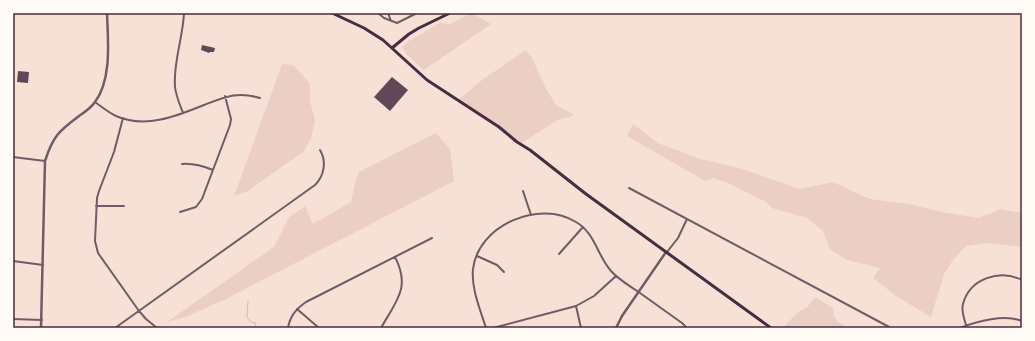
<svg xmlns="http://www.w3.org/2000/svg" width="1035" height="341" font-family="Overpass,sans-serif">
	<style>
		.green { fill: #ebcfc5 }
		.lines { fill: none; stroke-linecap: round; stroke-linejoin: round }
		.stream { stroke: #dcb8b0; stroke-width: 1 }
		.building { fill: #644757 }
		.minor { stroke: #755966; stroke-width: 2 }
		.tertiary { stroke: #755966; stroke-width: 2.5 }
		.secondary { stroke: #4a2c40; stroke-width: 3 }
		.neatline { fill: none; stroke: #4a2c40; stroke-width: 1.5 }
	</style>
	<rect width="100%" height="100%" fill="#f7e1d7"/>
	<path class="green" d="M471 13 491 24 424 70 407 55 402 47 407 42 440 23 450 24Z
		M526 50 533 60 546 89 557 106 575 115 558 120 520 144 499 127 458 100 482 80Z
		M282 64 293 65 310 83V100L315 121 311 139 303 152 248 191 234 196Z
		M633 124 658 143 697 158 739 168 800 189 833 182 870 199 910 204 947 213 979 218 1001 209 1022 213V247L989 243 966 246 953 260 944 274 931 317 896 296 873 278 880 268 847 260 830 249 822 230 807 218 772 208 766 202 728 183 713 178 705 181 627 136Z
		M436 133 450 149 454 181 222 301 185 317 167 322 274 247 289 217 305 206 313 224 351 202 355 183 359 172Z
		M816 297 834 309 833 315 838 322 844 325 843 328H786L784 326 798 312 807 307Z"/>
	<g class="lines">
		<path class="stream" d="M248 301 247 317 251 322 256 323 255 328"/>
	</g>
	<path class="building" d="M202 45 215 48 214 52H210L209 53 201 50Z
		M18 71 29 72 28 83 17 82Z
		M392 77 408 90 390 111 374 97Z"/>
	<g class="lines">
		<path class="minor" d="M378 13 384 18 397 23 417 13
			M388 13 391 21
			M95 102C102 107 108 112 116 116 145 129 177 116 204 105 225 97 237 91 260 98
			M183 113C180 105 176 96 175 87 173 62 183 38 184 13
			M123 118 114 152 99 191 97 198 95 241 98 253 139 311 146 319 157 328
			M13 157 45 161
			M182 164C194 163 203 166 213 170
			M629 188 891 328
			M523 191 531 215
			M96 206H124
			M180 212 196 207 202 199 230 125 231 119 225 96
			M667 252 678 238 687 219
			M559 254 583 227
			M477 256 497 265 504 272
			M13 261 43 265
			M576 306 581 328
			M297 309 319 328
			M13 319 42 320
			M966 325C964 318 961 311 963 304 970 278 1000 269 1022 280
			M115 328 315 185C324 176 327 162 320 150
			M288 328C290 316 296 309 306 302L432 238
			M381 328C396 301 411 288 395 257
			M486 328C480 309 471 288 473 269 478 225 540 199 576 222 595 233 597 255 611 271 619 280 630 286 640 293 654 303 668 313 682 323L687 328
			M493 328 576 306 594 296 616 276
			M960 328C977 321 1005 314 1022 321"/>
		<path class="tertiary" d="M41 328 45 161C53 136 59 131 79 116 85 112 91 108 95 102 112 80 108 40 107 13
			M616 328 622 316 666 252"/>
		<path class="secondary" d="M332 13 364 28 383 40 427 80 499 127 517 142 530 150 586 194 771 328
			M392 48 409 34 419 28 450 13"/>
	</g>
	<rect width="1035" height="341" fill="none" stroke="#fffaf5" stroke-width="28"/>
	<rect x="14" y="14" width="1007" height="313" class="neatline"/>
</svg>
